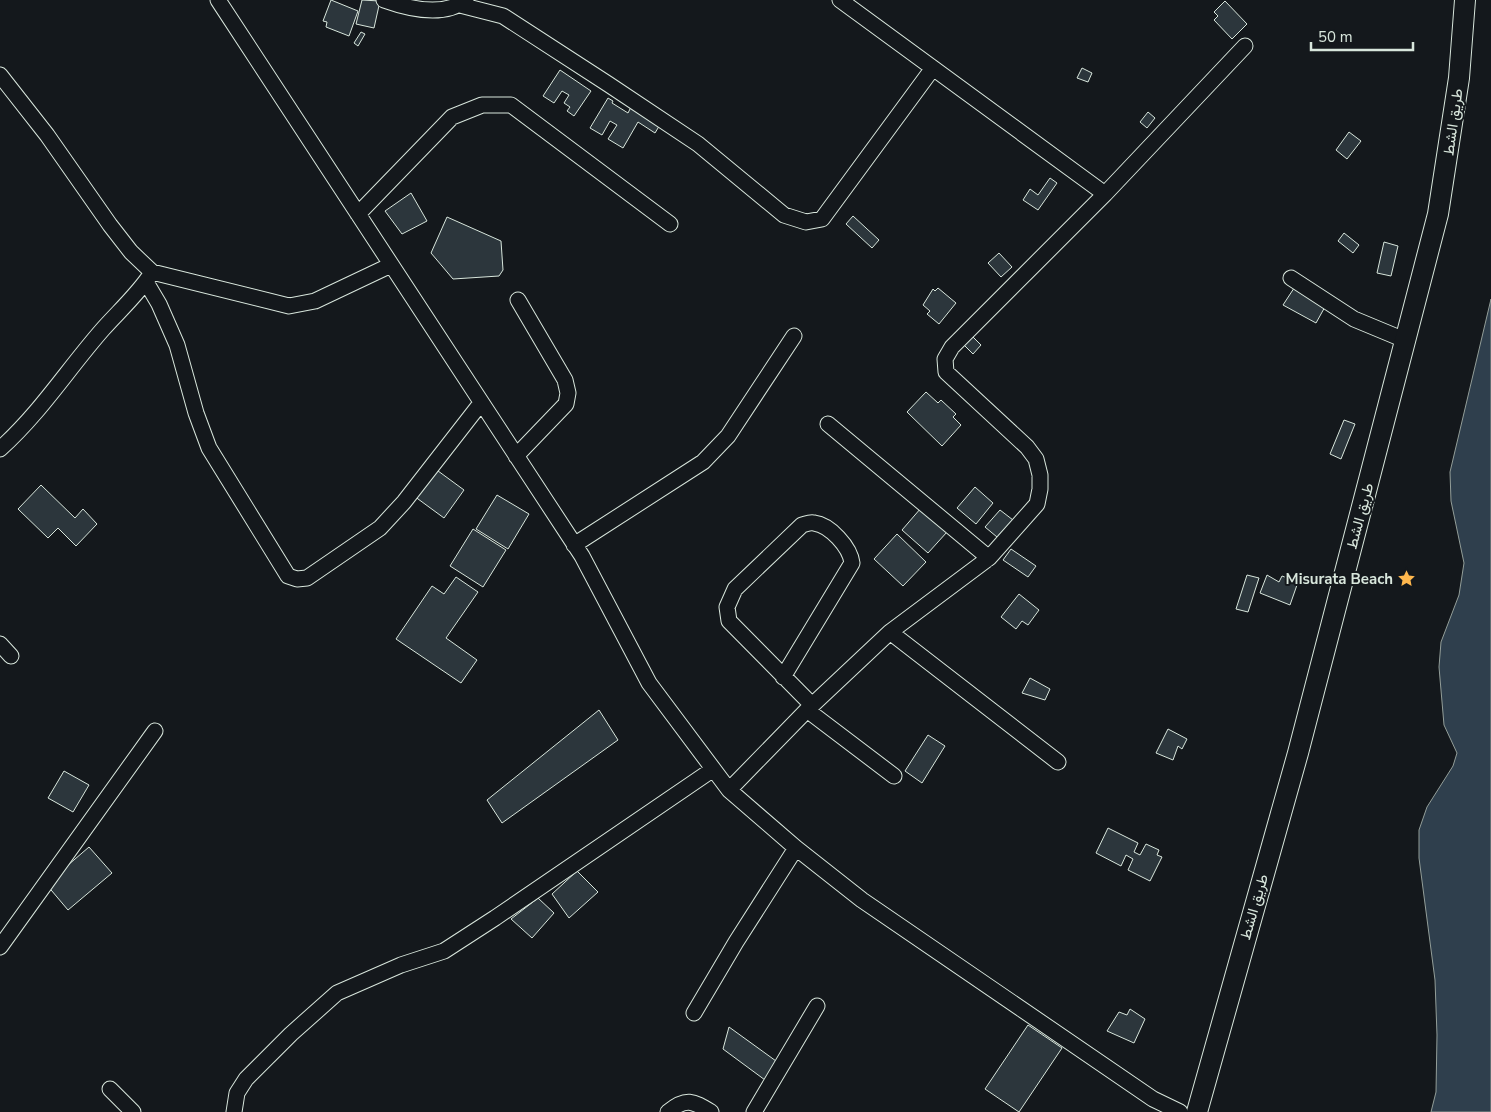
<svg xmlns="http://www.w3.org/2000/svg" width="1491" height="1112" font-family="'Nunito Sans',Vazirmatn,sans-serif">
	<style>
		.water { fill: #2f3f4d; stroke: #939e99 }
		.building { fill: #2c363c; stroke: #d8e6dc }
		.lines { fill: none; stroke-linecap: round; stroke-linejoin: round }
		.minor-casing { stroke: #d8e6dc; stroke-width: 17 }
		.major-casing { stroke: #d8e6dc; stroke-width: 22 }
		.minor { stroke: #14181c; stroke-width: 15 }
		.major { stroke: #14181c; stroke-width: 20 }
		.labels { text-anchor: middle; stroke-width: 4; stroke-linejoin: round; paint-order: stroke }
		.street-label { font-size: 15px; fill: #d8e6dc; stroke: #14181c }
		.poi-label { font-size: 15px; font-weight: bold; fill: #d8e6dc; stroke: #14181c; text-anchor: end }
	</style>
	<rect width="100%" height="100%" fill="#14181c"/>
	<path class="water" d="M1491 299V1112H1431L1436 1092 1437 1035 1435 980 1419 858V830L1427 807 1453 766 1457 753 1444 725 1439 667 1441 642 1459 595 1464 563 1451 501 1450 472Z"/>
	<path class="building" d="M331 0 358 11 349 36 326 27 327 22 323 21Z
		M362 0 380 1 374 28 356 24Z
		M1225 1 1247 24 1232 39 1214 20 1218 16 1214 12Z
		M361 32 365 34 358 46 354 43Z
		M1082 68 1092 73 1088 82 1077 78Z
		M560 70 591 91 574 116 567 111 570 107 564 103 569 95 562 91 554 103 543 96Z
		M608 98 613 101 612 103 628 113 632 105 661 123 655 133 638 122 623 148 608 139 617 125 610 121 602 135 590 128Z
		M1148 112 1155 118 1147 128 1140 122Z
		M1349 132 1361 141 1347 159 1336 150Z
		M1050 178 1057 183 1038 210 1023 200 1030 189 1038 195Z
		M411 193 427 221 402 234 385 211Z
		M853 216 879 240 872 248 846 224Z
		M447 217 501 241 503 270 499 276 453 279 431 253Z
		M1344 233 1359 245 1353 253 1338 241Z
		M1384 242 1398 246 1391 276 1377 273Z
		M999 253 1012 267 1001 277 988 263Z
		M1300 279 1331 296 1316 323 1283 305Z
		M938 288 956 303 939 324 927 314 930 311 923 305 933 289 935 291Z
		M972 336 981 345 973 354 964 345Z
		M926 392 938 403 941 400 956 414 953 417 961 425 942 446 907 412Z
		M1344 420 1355 424 1341 459 1330 454Z
		M434 468 464 490 444 518 414 496Z
		M41 485 75 518 83 509 97 524 76 546 58 528 48 538 18 509Z
		M975 487 993 503 976 524 957 508Z
		M497 495 529 514 508 549 476 529Z
		M921 508 947 532 928 553 902 530Z
		M1000 510 1013 520 997 537 985 527Z
		M473 529 506 550 483 587 450 566Z
		M897 534 926 562 903 586 874 559Z
		M1011 549 1036 566 1028 577 1003 560Z
		M1247 575 1259 578 1248 612 1236 609Z
		M1267 575 1279 582 1282 576 1298 582 1290 605 1260 593Z
		M456 577 478 592 446 638 477 660 461 683 396 639 432 586 444 594Z
		M1019 594 1039 610 1028 625 1022 621 1016 629 1001 617Z
		M1030 678 1050 689 1045 700 1022 693Z
		M599 710 618 740 502 823 487 800Z
		M1168 729 1187 739 1182 749 1178 746 1173 760 1156 753Z
		M928 735 945 746 922 783 905 771Z
		M64 771 89 785 73 812 48 798Z
		M1108 828 1138 843 1134 852 1140 855 1146 844 1159 850 1157 855 1162 857 1150 881 1128 870 1133 859 1126 855 1121 866 1096 853Z
		M89 847 112 873 68 910 46 884Z
		M577 871 598 892 569 918 552 894Z
		M538 898 554 913 532 938 511 919Z
		M1130 1009 1145 1019 1134 1043 1107 1031 1119 1012 1127 1015Z
		M1028 1025 1062 1048 1019 1112 985 1089Z
		M729 1027 776 1061 765 1080 723 1049Z"/>
	<g class="lines">
		<defs>
			<path id="minor" d="M218 0 582 556 649 683 729 790 796 848 862 900 1153 1099 1180 1112
				M384 0C409 9 444 17 466 0
				M840 0 1105 194
				M460 5 503 16 608 84 698 144 784 215 806 222 822 219 933 68
				M0 75 47 135 110 225 131 252 152 272 289 306 315 301 391 265
				M358 214 452 117 482 105H511L670 224
				M1291 278 1354 319 1407 341
				M146 282 159 304 177 345 196 413 209 448 288 576 297 579 307 578 380 528 404 502 481 403
				M828 424 989 558
				M0 449C41 412 67 370 103 329 119 311 138 294 151 274
				M516 456 566 404 568 393 565 380 518 300
				M574 545 703 462 728 436 794 336
				M890 632 1058 762
				M0 644 11 656
				M783 677 852 563C850 547 830 525 814 523 810 522 806 524 802 525L735 589 727 607 729 621 812 705
				M807 710 894 776
				M729 790 807 710 890 632 989 558 1037 504 1040 489V475L1036 459 1027 447 946 372 945 359 952 347 1105 194 1245 46
				M0 947 155 731
				M694 1013 736 942 796 848
				M110 1089 133 1112
				M234 1112 237 1093 246 1079 291 1034 337 993 401 965 444 951 495 918 712 770
				M668 1112C686 1097 693 1101 711 1112
				M754 1112 817 1006"/>
			<path id="major" d="M1197 1112 1298 753 1438 214 1459 78 1465 0"/>
		</defs>
		<use href="#minor" class="minor-casing"/>
		<use href="#major" class="major-casing"/>
		<use href="#minor" class="minor"/>
		<use href="#major" class="major"/>
	</g>
	<defs>
		<symbol id="sight-bare" viewBox="-9 -9 18 18"><path d="M0-6L1.8-2.2L6-1.7L2.9 1.2L3.7 5.4L0 3.3L-3.7 5.4L-2.9 1.2L-6-1.7L-1.8-2.2Z" fill="#ffb74d" stroke="#14181c" stroke-width="2.5" paint-order="stroke"/></symbol>
	</defs>
	<g fill-rule="evenodd">
		<use href="#sight-bare" x="1394" y="566" width="25" height="25"/>
	</g>
	<g class="labels">
		<g class="street-label">
			<text transform="translate(1453 122) rotate(-82)" y="5">طريق الشط</text>
			<text transform="translate(1360 516) rotate(-75)" y="5">طريق الشط</text>
			<text transform="translate(1254 907) rotate(-74)" y="5">طريق الشط</text>
		</g>
		<g class="poi-label">
			<text x="1393" y="584">Misurata Beach</text>
		</g>
	</g>
	<path d="M1311 42v8h102v-8" fill="none" stroke="#d8e6dc" stroke-width="2.5"/>
	<text x="1318" y="42" font-size="15" fill="#d8e6dc" stroke="#14181c" stroke-width="4" paint-order="stroke">50 m</text>
</svg>
